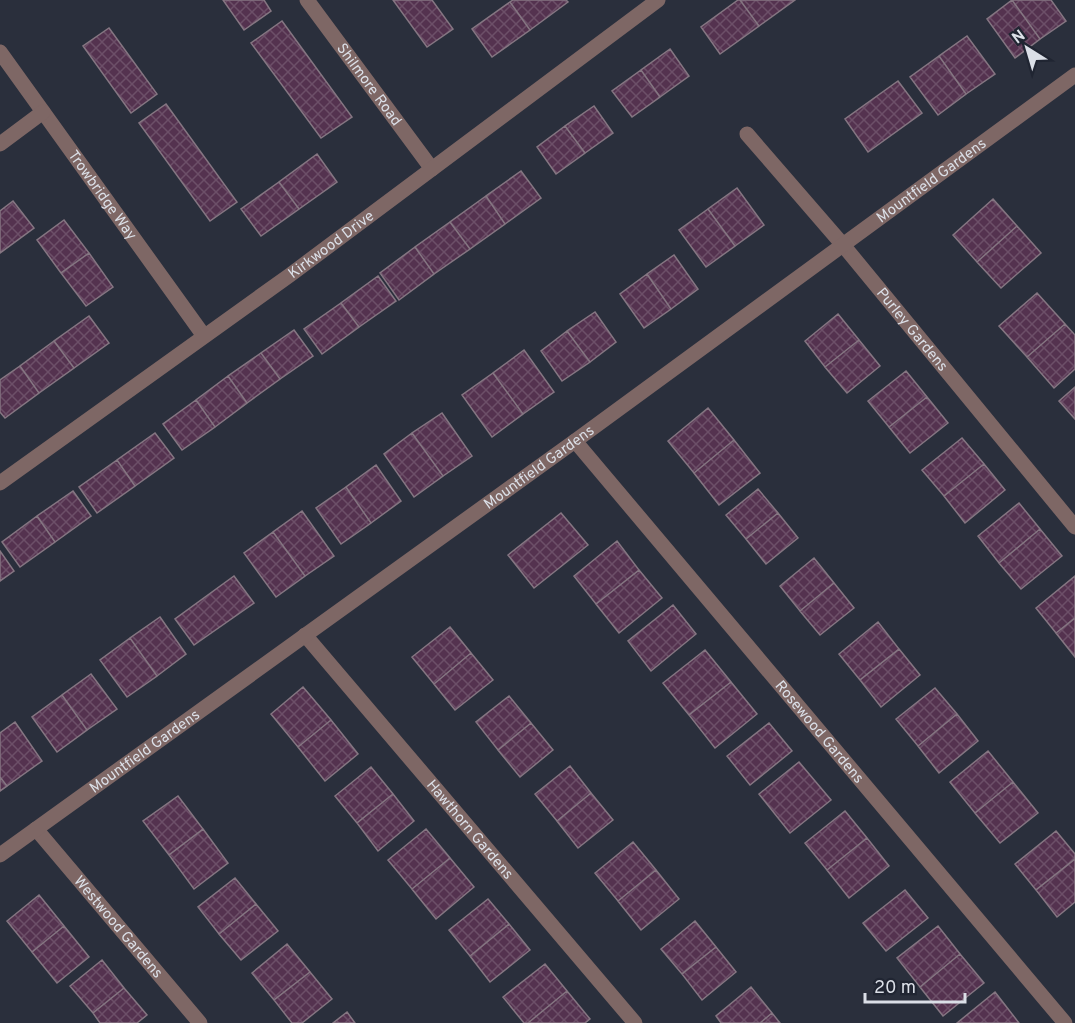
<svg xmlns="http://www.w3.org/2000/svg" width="1075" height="1023" font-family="Overpass,sans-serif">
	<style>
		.building { fill: url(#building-cross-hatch); stroke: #857682; stroke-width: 1.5 }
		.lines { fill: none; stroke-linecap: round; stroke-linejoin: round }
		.minor { stroke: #7e6765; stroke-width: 15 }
		.labels { text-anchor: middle; stroke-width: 6; stroke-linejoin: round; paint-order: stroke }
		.street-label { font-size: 15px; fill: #dbdfe7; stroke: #202532 }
	</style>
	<defs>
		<pattern id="building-cross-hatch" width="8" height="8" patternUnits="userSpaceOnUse" patternTransform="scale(1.5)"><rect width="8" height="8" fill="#54324f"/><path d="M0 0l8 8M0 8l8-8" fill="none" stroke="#6c4f68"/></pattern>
	</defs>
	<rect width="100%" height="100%" fill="#2a2f3c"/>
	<path class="building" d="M223 0H264L271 11 244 30Z
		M393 0H432L453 29 427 47Z
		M513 0H566L568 2 530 30 510 2Z
		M738 0H740L759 26 720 54 701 27Z
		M740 0H795L759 26Z
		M1012 0 1040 39 1015 58 987 19Z
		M1012 0H1051L1066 21 1040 39Z
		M510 2 530 30 492 57 472 29Z
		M282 21 352 117 321 138 251 43Z
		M109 28 157 94 131 113 83 46Z
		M967 36 995 74 966 94 939 56Z
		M670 49 689 76 660 97 641 70Z
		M939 56 966 94 938 115 910 77Z
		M641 70 660 97 632 117 612 91Z
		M898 81 922 113 868 152 845 119Z
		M166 104 237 202 210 221 139 123Z
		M594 106 613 133 585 153 565 126Z
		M565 126 585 153 556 174 537 147Z
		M317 154 337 182 299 209 279 182Z
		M521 171 541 198 505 224 486 196Z
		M279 182 299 209 261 236 241 209Z
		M737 188 764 225 735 246 708 209Z
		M486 196 505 224 470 249 450 222Z
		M993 199 1017 226 977 262 953 235Z
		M13 201 34 228 0 253V211Z
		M708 209 735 246 706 267 679 230Z
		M64 220 89 253 61 273 37 240Z
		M450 222 470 249 434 274 415 247Z
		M1017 226 1041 253 1001 288 977 262Z
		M415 247 434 274 399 300 380 273Z
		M89 253 113 287 86 306 61 273Z
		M674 255 698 289 671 309 647 274Z
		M647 274 671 309 644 328 620 294Z
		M378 276 396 301 359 327 341 303Z
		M1037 293 1065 324 1027 357 999 326Z
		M341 303 359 327 322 354 304 329Z
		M595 312 616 342 590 362 567 331Z
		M838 314 859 340 825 367 805 341Z
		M89 316 109 343 74 368 54 341Z
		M1065 324 1075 335V369L1054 388 1027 357Z
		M294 330 313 356 280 379 261 353Z
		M567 331 590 362 562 381 541 351Z
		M859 340 880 366 847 393 825 367Z
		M54 341 74 368 39 393 20 366Z
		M524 350 554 392 523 414 493 373Z
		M261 353 280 379 247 403 228 376Z
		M20 366 39 393 5 418 0 412V380Z
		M906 371 927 397 889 427 868 401Z
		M493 373 523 414 492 437 462 395Z
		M228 376 247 403 215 427 196 400Z
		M1075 387V419L1059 401Z
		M927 397 948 423 910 453 889 427Z
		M196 400 215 427 182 450 163 424Z
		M708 408 734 440 694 473 668 441Z
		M442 413 472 456 443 476 412 433Z
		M155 433 174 458 135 486 117 460Z
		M412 433 443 476 414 497 384 454Z
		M962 438 984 464 944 496 922 470Z
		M734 440 760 473 719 505 694 473Z
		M117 460 135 486 97 513 79 487Z
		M984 464 1005 490 965 523 944 496Z
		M376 465 401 501 371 523 346 487Z
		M346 487 371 523 341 544 316 508Z
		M758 489 778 513 746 539 726 515Z
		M73 491 91 516 55 542 37 516Z
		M1019 503 1040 529 999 563 978 536Z
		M302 511 334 556 305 576 273 532Z
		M561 513 588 545 534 588 508 555Z
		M778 513 798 538 766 564 746 539Z
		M37 516 55 542 20 567 2 542Z
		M1040 529 1062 556 1021 589 999 563Z
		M273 532 305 576 276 597 244 553Z
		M617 541 639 570 596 604 574 576Z
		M0 551 14 571 0 581Z
		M814 558 834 583 800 611 780 586Z
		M639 570 662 598 619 633 596 604Z
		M234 576 254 603 194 645 175 619Z
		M1075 576V618L1056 633 1036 608Z
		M834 583 854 608 820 635 800 611Z
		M673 605 696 634 651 671 628 641Z
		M160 617 186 654 157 676 130 638Z
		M1075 618V657L1056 633Z
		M878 622 899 649 860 680 839 654Z
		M450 627 471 653 434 684 412 657Z
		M130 638 157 676 127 697 100 660Z
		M899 649 920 675 881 707 860 680Z
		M705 650 731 682 689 715 663 683Z
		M471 653 493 680 455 710 434 684Z
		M91 674 117 709 87 730 62 695Z
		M731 682 757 714 715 748 689 715Z
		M303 687 331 720 298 747 271 714Z
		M935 688 957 714 918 746 896 719Z
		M62 695 87 730 57 752 32 717Z
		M509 696 531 723 498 750 476 722Z
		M957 714 978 741 939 773 918 746Z
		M331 720 358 754 325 781 298 747Z
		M15 722 42 761 7 786 0 777V733Z
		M531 723 553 750 520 777 498 750Z
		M769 723 792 751 750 785 727 756Z
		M988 751 1013 782 975 813 950 782Z
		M799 762 831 800 790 833 759 794Z
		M570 766 591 793 557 821 535 794Z
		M371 767 393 794 357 823 335 796Z
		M0 777 7 786 0 791Z
		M1013 782 1038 813 1000 843 975 813Z
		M591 793 613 820 578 848 557 821Z
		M393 794 414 821 378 851 357 823Z
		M178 796 203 829 169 855 143 821Z
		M845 811 867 838 827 870 805 843Z
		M203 829 228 863 194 889 169 855Z
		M426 829 450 858 412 889 388 860Z
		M1056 831 1075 854V859L1036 890 1015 864Z
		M867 838 889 866 849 898 827 870Z
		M633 842 656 870 618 901 595 873Z
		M450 858 474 887 436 919 412 889Z
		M1075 859V902L1057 917 1036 890Z
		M656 870 679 899 641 930 618 901Z
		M235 878 256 904 219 934 198 907Z
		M905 890 928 918 886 951 863 923Z
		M39 895 64 926 32 952 7 921Z
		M488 899 509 924 470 956 449 930Z
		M256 904 278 931 241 960 219 934Z
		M695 921 716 947 682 974 661 949Z
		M509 924 530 950 490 982 470 956Z
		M64 926 89 957 57 983 32 952Z
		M938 926 960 954 920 987 897 958Z
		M287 944 310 972 274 1000 252 973Z
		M716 947 736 972 702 1000 682 974Z
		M960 954 984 983 943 1016 920 987Z
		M102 960 124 988 93 1013 70 986Z
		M545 964 567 991 528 1023H524L503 997Z
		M310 972 332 999 302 1023H292L274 1000Z
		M751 987 772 1013 760 1023H721L716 1016Z
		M124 988 147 1015 137 1023H100L93 1013Z
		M567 991 590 1019 585 1023H528Z
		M995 992 1019 1023H957Z
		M347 1012 355 1023H333Z
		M772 1013 780 1023H760Z"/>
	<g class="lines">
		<g class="minor">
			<path id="s1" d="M307 0 432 169"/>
			<path id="s2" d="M0 52 204 336"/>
			<path id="s3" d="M747 134 843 245 1075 527"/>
			<path d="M0 144 43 112"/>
			<path id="s4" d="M575 441 1065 1023"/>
			<path id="s5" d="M0 483 290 275 658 0"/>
			<path id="s6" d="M305 635 635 1023"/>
			<path id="s7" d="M36 829 200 1023"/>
			<path id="s8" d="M0 855 575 441 1075 75"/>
		</g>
	</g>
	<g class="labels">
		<g class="street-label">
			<text dy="5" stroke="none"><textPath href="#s1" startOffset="105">Shilmore Road</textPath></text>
			<text dy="5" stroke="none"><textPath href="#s8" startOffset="1150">Mountfield Gardens</textPath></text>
			<text dy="5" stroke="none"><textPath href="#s2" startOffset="176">Trowbridge Way</textPath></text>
			<text dy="5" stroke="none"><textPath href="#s5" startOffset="408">Kirkwood Drive</textPath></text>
			<text dy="5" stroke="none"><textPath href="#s3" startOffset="256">Purley Gardens</textPath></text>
			<text dy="5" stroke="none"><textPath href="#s8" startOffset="664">Mountfield Gardens</textPath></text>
			<text dy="5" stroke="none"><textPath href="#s4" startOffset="380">Rosewood Gardens</textPath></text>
			<text dy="5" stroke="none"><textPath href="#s8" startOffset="178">Mountfield Gardens</textPath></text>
			<text dy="5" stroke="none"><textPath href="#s6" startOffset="255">Hawthorn Gardens</textPath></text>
			<text dy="5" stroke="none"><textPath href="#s7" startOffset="128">Westwood Gardens</textPath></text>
		</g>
	</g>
	<g transform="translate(1027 48) rotate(323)" stroke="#202532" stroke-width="4.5" paint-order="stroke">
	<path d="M0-4.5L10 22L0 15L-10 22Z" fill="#dbdfe7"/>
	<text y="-9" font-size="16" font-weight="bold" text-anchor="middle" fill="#dbdfe7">N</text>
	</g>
	<path d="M865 993v9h100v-9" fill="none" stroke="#dbdfe7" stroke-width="3"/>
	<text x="874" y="993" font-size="18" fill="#dbdfe7" stroke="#202532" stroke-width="4.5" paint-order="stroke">20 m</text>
</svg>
